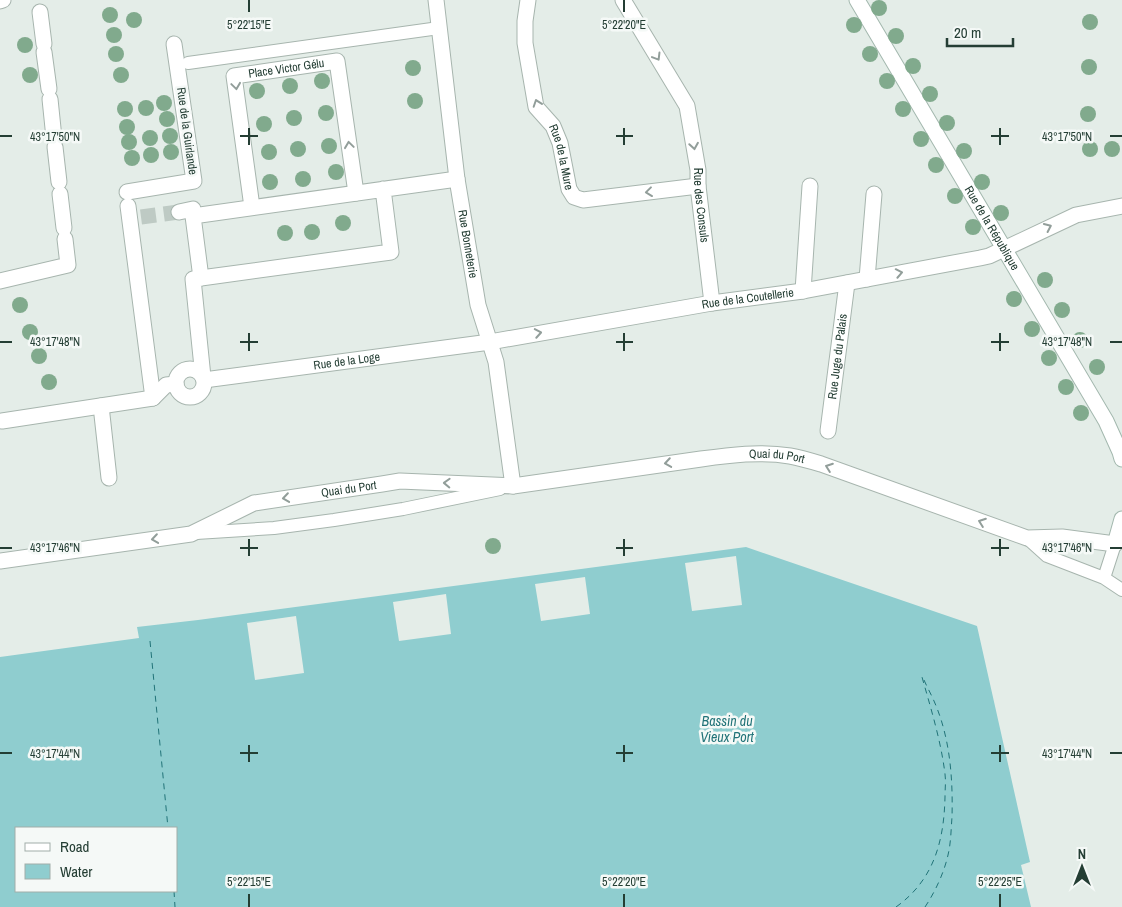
<svg xmlns="http://www.w3.org/2000/svg" width="1122" height="907" font-family="'Archivo Narrow',sans-serif">
	<style>
		.water { fill: #8fcdcf; fill-rule: evenodd }
		.pier { fill: #e4ede8 }
		.lines { fill: none; stroke-linecap: round; stroke-linejoin: round }
		.ferry { stroke: #217378; stroke-width: 1; stroke-dasharray: 6 5; stroke-linecap: butt }
		.pedestrian-tunnel { stroke: #becac4; stroke-width: 15; stroke-dasharray: 15 8; stroke-linecap: butt }
		.service-casing { stroke: #a7b5ae; stroke-width: 14 }
		.pedestrian-casing { stroke: #a7b5ae; stroke-width: 17 }
		.minor-casing { stroke: #a7b5ae; stroke-width: 17 }
		.secondary-casing { stroke: #a3b8ae; stroke-width: 17 }
		.service { stroke: #fff; stroke-width: 12 }
		.pedestrian { stroke: #fff; stroke-width: 15 }
		.minor { stroke: #fff; stroke-width: 15 }
		.secondary { stroke: #fff; stroke-width: 15 }
		.tree { fill: #81aa8d }
		.oneway { stroke: #929e9a }
		.ticks { fill: none; stroke: #243e34; stroke-width: 2 }
		.labels { text-anchor: middle; stroke-width: 5; stroke-linejoin: round; paint-order: stroke }
		.street-label { font-size: 12px; fill: #243e34; stroke: #f5f9f7 }
		.water-label { font-size: 14px; font-style: italic; fill: #217378; stroke: #f5f9f7 }
		.ticks-label { font-size: 12px; text-anchor: middle; fill: #243e34; stroke: #f5f9f7; stroke-width: 5; stroke-linejoin: round; paint-order: stroke }
	</style>
	<rect width="100%" height="100%" fill="#e4ede8"/>
	<path class="water" d="M746 547 977 626 1030 862 1021 865 1031 907H0V657L139 638 137 627 198 620ZM16 828H176V891H16Z"/>
	<path class="pier" d="M736 556 742 605 692 611 685 563Z
		M585 577 590 614 541 621 535 584Z
		M446 594 451 634 399 641 393 602Z
		M296 616 304 673 255 680 247 623Z"/>
	<g class="lines">
		<path class="ferry" d="M150 641 168 828
			M924 680C927 687 931 694 934 701 950 737 953 778 952 817 951 829 951 843 948 855 944 873 935 892 925 907
			M174 891 175 907
			M896 907C934 880 944 841 945 797 945 789 946 781 945 774 941 741 931 709 922 677"/>
		<path class="pedestrian-tunnel" d="M141 217 179 212"/>
		<defs>
			<path id="service" d="M188 63 439 28
				M196 533 274 528 334 520 403 509 500 489
				M1027 538 1047 556 1104 578 1122 590
				M1104 578 1115 544"/>
			<g id="pedestrian">
				<path d="M0 1 3 0"/>
				<path d="M40 12 44 44"/>
				<path d="M44 52 49 89"/>
				<path d="M50 99 54 138"/>
				<path d="M55 147 59 182"/>
				<path d="M127 192 194 181 174 44"/>
				<path d="M60 194 64 228"/>
				<path d="M128 206 153 398"/>
				<path d="M179 212 193 209V216"/>
				<path d="M201 278 193 279 203 377"/>
				<path d="M0 281 68 265 65 239"/>
				<path d="M101 406 109 478"/>
				<path d="M2 421 153 398 166 385 176 384"/>
				<path id="s1" d="M828 431 847 283"/>
			</g>
			<g id="minor">
				<path id="s2" d="M436 0 457 179 478 305 496 362 513 486"/>
				<path id="s3" d="M528 0 525 21V43L536 107 553 126 560 143 569 189 574 197 583 200 698 186"/>
				<path id="s4" d="M623 0 687 106 698 170V186L712 303"/>
				<path d="M383 189 391 252 201 278 193 216 457 179"/>
				<path id="s5" d="M252 207 234 76 337 61 356 193"/>
				<path d="M867 279 874 194"/>
				<path d="M803 291 810 186"/>
				<circle cx="190" cy="383" r="14"/>
				<path id="s6" d="M204 380 490 342 712 303 803 291 980 258 989 256 1076 215 1122 206"/>
				<path id="s7" d="M0 561 191 534 254 503 382 484 400 481 513 486 701 459C730 455 761 451 790 456 801 458 811 461 821 464L1027 538 1062 537 1115 544"/>
			</g>
			<g id="secondary">
				<path id="s8" d="M857 0 1106 421 1120 452 1122 459"/>
				<path d="M1115 544 1122 519"/>
			</g>
		</defs>
		<use href="#service" class="service-casing"/>
		<use href="#pedestrian" class="pedestrian-casing"/>
		<use href="#minor" class="minor-casing"/>
		<use href="#secondary" class="secondary-casing"/>
		<use href="#service" class="service"/>
		<use href="#pedestrian" class="pedestrian"/>
		<use href="#minor" class="minor"/>
		<use href="#secondary" class="secondary"/>
	</g>
	<g class="tree">
		<circle cx="879" cy="8" r="8"/>
		<circle cx="110" cy="15" r="8"/>
		<circle cx="134" cy="20" r="8"/>
		<circle cx="1090" cy="22" r="8"/>
		<circle cx="854" cy="25" r="8"/>
		<circle cx="114" cy="35" r="8"/>
		<circle cx="896" cy="36" r="8"/>
		<circle cx="25" cy="45" r="8"/>
		<circle cx="116" cy="54" r="8"/>
		<circle cx="870" cy="54" r="8"/>
		<circle cx="913" cy="66" r="8"/>
		<circle cx="1089" cy="67" r="8"/>
		<circle cx="413" cy="68" r="8"/>
		<circle cx="30" cy="75" r="8"/>
		<circle cx="121" cy="75" r="8"/>
		<circle cx="322" cy="81" r="8"/>
		<circle cx="887" cy="81" r="8"/>
		<circle cx="290" cy="86" r="8"/>
		<circle cx="257" cy="91" r="8"/>
		<circle cx="930" cy="94" r="8"/>
		<circle cx="415" cy="101" r="8"/>
		<circle cx="164" cy="103" r="8"/>
		<circle cx="146" cy="108" r="8"/>
		<circle cx="125" cy="109" r="8"/>
		<circle cx="903" cy="109" r="8"/>
		<circle cx="326" cy="113" r="8"/>
		<circle cx="1088" cy="114" r="8"/>
		<circle cx="294" cy="118" r="8"/>
		<circle cx="167" cy="119" r="8"/>
		<circle cx="947" cy="123" r="8"/>
		<circle cx="264" cy="124" r="8"/>
		<circle cx="127" cy="127" r="8"/>
		<circle cx="170" cy="136" r="8"/>
		<circle cx="150" cy="138" r="8"/>
		<circle cx="921" cy="139" r="8"/>
		<circle cx="129" cy="142" r="8"/>
		<circle cx="329" cy="146" r="8"/>
		<circle cx="298" cy="149" r="8"/>
		<circle cx="1090" cy="149" r="8"/>
		<circle cx="1112" cy="149" r="8"/>
		<circle cx="964" cy="151" r="8"/>
		<circle cx="171" cy="152" r="8"/>
		<circle cx="269" cy="152" r="8"/>
		<circle cx="151" cy="155" r="8"/>
		<circle cx="132" cy="158" r="8"/>
		<circle cx="936" cy="165" r="8"/>
		<circle cx="336" cy="172" r="8"/>
		<circle cx="303" cy="179" r="8"/>
		<circle cx="270" cy="182" r="8"/>
		<circle cx="982" cy="182" r="8"/>
		<circle cx="955" cy="196" r="8"/>
		<circle cx="1001" cy="213" r="8"/>
		<circle cx="343" cy="223" r="8"/>
		<circle cx="973" cy="227" r="8"/>
		<circle cx="312" cy="232" r="8"/>
		<circle cx="285" cy="233" r="8"/>
		<circle cx="1045" cy="280" r="8"/>
		<circle cx="1014" cy="299" r="8"/>
		<circle cx="20" cy="305" r="8"/>
		<circle cx="1062" cy="310" r="8"/>
		<circle cx="1032" cy="329" r="8"/>
		<circle cx="30" cy="332" r="8"/>
		<circle cx="1080" cy="340" r="8"/>
		<circle cx="39" cy="356" r="8"/>
		<circle cx="1049" cy="358" r="8"/>
		<circle cx="1097" cy="367" r="8"/>
		<circle cx="49" cy="382" r="8"/>
		<circle cx="1066" cy="387" r="8"/>
		<circle cx="1081" cy="413" r="8"/>
		<circle cx="493" cy="546" r="8"/>
	</g>
	<defs><path id="oneway-chevron" d="M-2-3.5L2.5 0L-2 3.5" fill="none" stroke-width="1.6" stroke-linecap="round" stroke-linejoin="round" transform="scale(1.25)"/></defs>
	<g class="oneway">
		<use href="#oneway-chevron" transform="translate(657 57) rotate(59)"/>
		<use href="#oneway-chevron" transform="translate(236 86) rotate(82)"/>
		<use href="#oneway-chevron" transform="translate(537 103) rotate(-109)"/>
		<use href="#oneway-chevron" transform="translate(349 145) rotate(-98)"/>
		<use href="#oneway-chevron" transform="translate(694 146) rotate(81)"/>
		<use href="#oneway-chevron" transform="translate(649 192) rotate(173)"/>
		<use href="#oneway-chevron" transform="translate(1048 227) rotate(-25)"/>
		<use href="#oneway-chevron" transform="translate(899 273) rotate(-11)"/>
		<use href="#oneway-chevron" transform="translate(538 333) rotate(-10)"/>
		<use href="#oneway-chevron" transform="translate(668 463) rotate(171)"/>
		<use href="#oneway-chevron" transform="translate(829 467) rotate(-160)"/>
		<use href="#oneway-chevron" transform="translate(447 483) rotate(-178)"/>
		<use href="#oneway-chevron" transform="translate(286 498) rotate(172)"/>
		<use href="#oneway-chevron" transform="translate(982 522) rotate(-160)"/>
		<use href="#oneway-chevron" transform="translate(155 539) rotate(172)"/>
	</g>
	<path class="ticks" d="M249 0V12M624 0V12M249 128V145M624 128V145M1000 128V145M0 136H12M240 136H258M616 136H633M991 136H1009M1110 136H1122M249 333V351M624 333V351M1000 333V351M0 342H12M240 342H258M616 342H633M991 342H1009M1110 342H1122M249 539V556M624 539V556M1000 539V556M0 548H12M240 548H258M616 548H633M991 548H1009M1110 548H1122M249 745V762M624 745V762M1000 745V762M0 753H12M240 753H258M616 753H633M991 753H1009M1110 753H1122M249 894V907M624 894V907M1000 894V907"/>
	<g class="labels">
		<g class="street-label">
			<text dy="4" stroke="none"><textPath href="#s5" startOffset="185">Place Victor Gélu</textPath></text>
			<text transform="translate(187 131) rotate(82)" y="4">Rue de la Guirlande</text>
			<text dy="4" stroke="none"><textPath href="#s3" startOffset="166">Rue de la Mure</textPath></text>
			<text dy="4" stroke="none"><textPath href="#s4" startOffset="224">Rue des Consuls</textPath></text>
			<text dy="4" stroke="none"><textPath href="#s8" startOffset="265">Rue de la République</textPath></text>
			<text dy="4" stroke="none"><textPath href="#s2" startOffset="246">Rue Bonneterie</textPath></text>
			<text dy="4" stroke="none"><textPath href="#s6" startOffset="550">Rue de la Coutellerie</textPath></text>
			<text dy="4" stroke="none"><textPath href="#s1" startOffset="75">Rue Juge du Palais</textPath></text>
			<text dy="4" stroke="none"><textPath href="#s6" startOffset="144">Rue de la Loge</textPath></text>
			<text dy="4" stroke="none"><textPath href="#s7" startOffset="790">Quai du Port</textPath></text>
			<text dy="4" stroke="none"><textPath href="#s7" startOffset="359">Quai du Port</textPath></text>
		</g>
		<g class="water-label">
			<text x="727" y="726">Bassin du<tspan x="727" dy="16">Vieux Port</tspan></text>
		</g>
	</g>
	<g class="ticks-label">
		<text x="249" y="29">5°22'15"E</text>
		<text x="624" y="29">5°22'20"E</text>
		<text x="55" y="141">43°17'50"N</text>
		<text x="1067" y="141">43°17'50"N</text>
		<text x="55" y="346">43°17'48"N</text>
		<text x="1067" y="346">43°17'48"N</text>
		<text x="55" y="552">43°17'46"N</text>
		<text x="1067" y="552">43°17'46"N</text>
		<text x="55" y="758">43°17'44"N</text>
		<text x="1067" y="758">43°17'44"N</text>
		<text x="249" y="886">5°22'15"E</text>
		<text x="624" y="886">5°22'20"E</text>
		<text x="1000" y="886">5°22'25"E</text>
	</g>
	<rect x="15" y="827" width="162" height="65" fill="#f5f9f7" stroke="#a1aea9"/>
	<rect x="25" y="843" width="25" height="8" fill="#ffffff" stroke="#a1aea9"/>
	<text x="60" y="852" font-size="15" fill="#243e34">Road</text>
	<rect x="25" y="864" width="25" height="15" fill="#8fcdcf" stroke="#a1aea9"/>
	<text x="60" y="877" font-size="15" fill="#243e34">Water</text>
	<g transform="translate(1082 867)" stroke="#f5f9f7" stroke-width="4" paint-order="stroke">
	<path d="M0-4L9 19L0 12L-9 19Z" fill="#243e34"/>
	<text y="-8" font-size="14" font-weight="bold" text-anchor="middle" fill="#243e34">N</text>
	</g>
	<path d="M947 38v8h66v-8" fill="none" stroke="#243e34" stroke-width="2.5"/>
	<text x="954" y="38" font-size="15" fill="#243e34" stroke="#f5f9f7" stroke-width="4" paint-order="stroke">20 m</text>
</svg>
